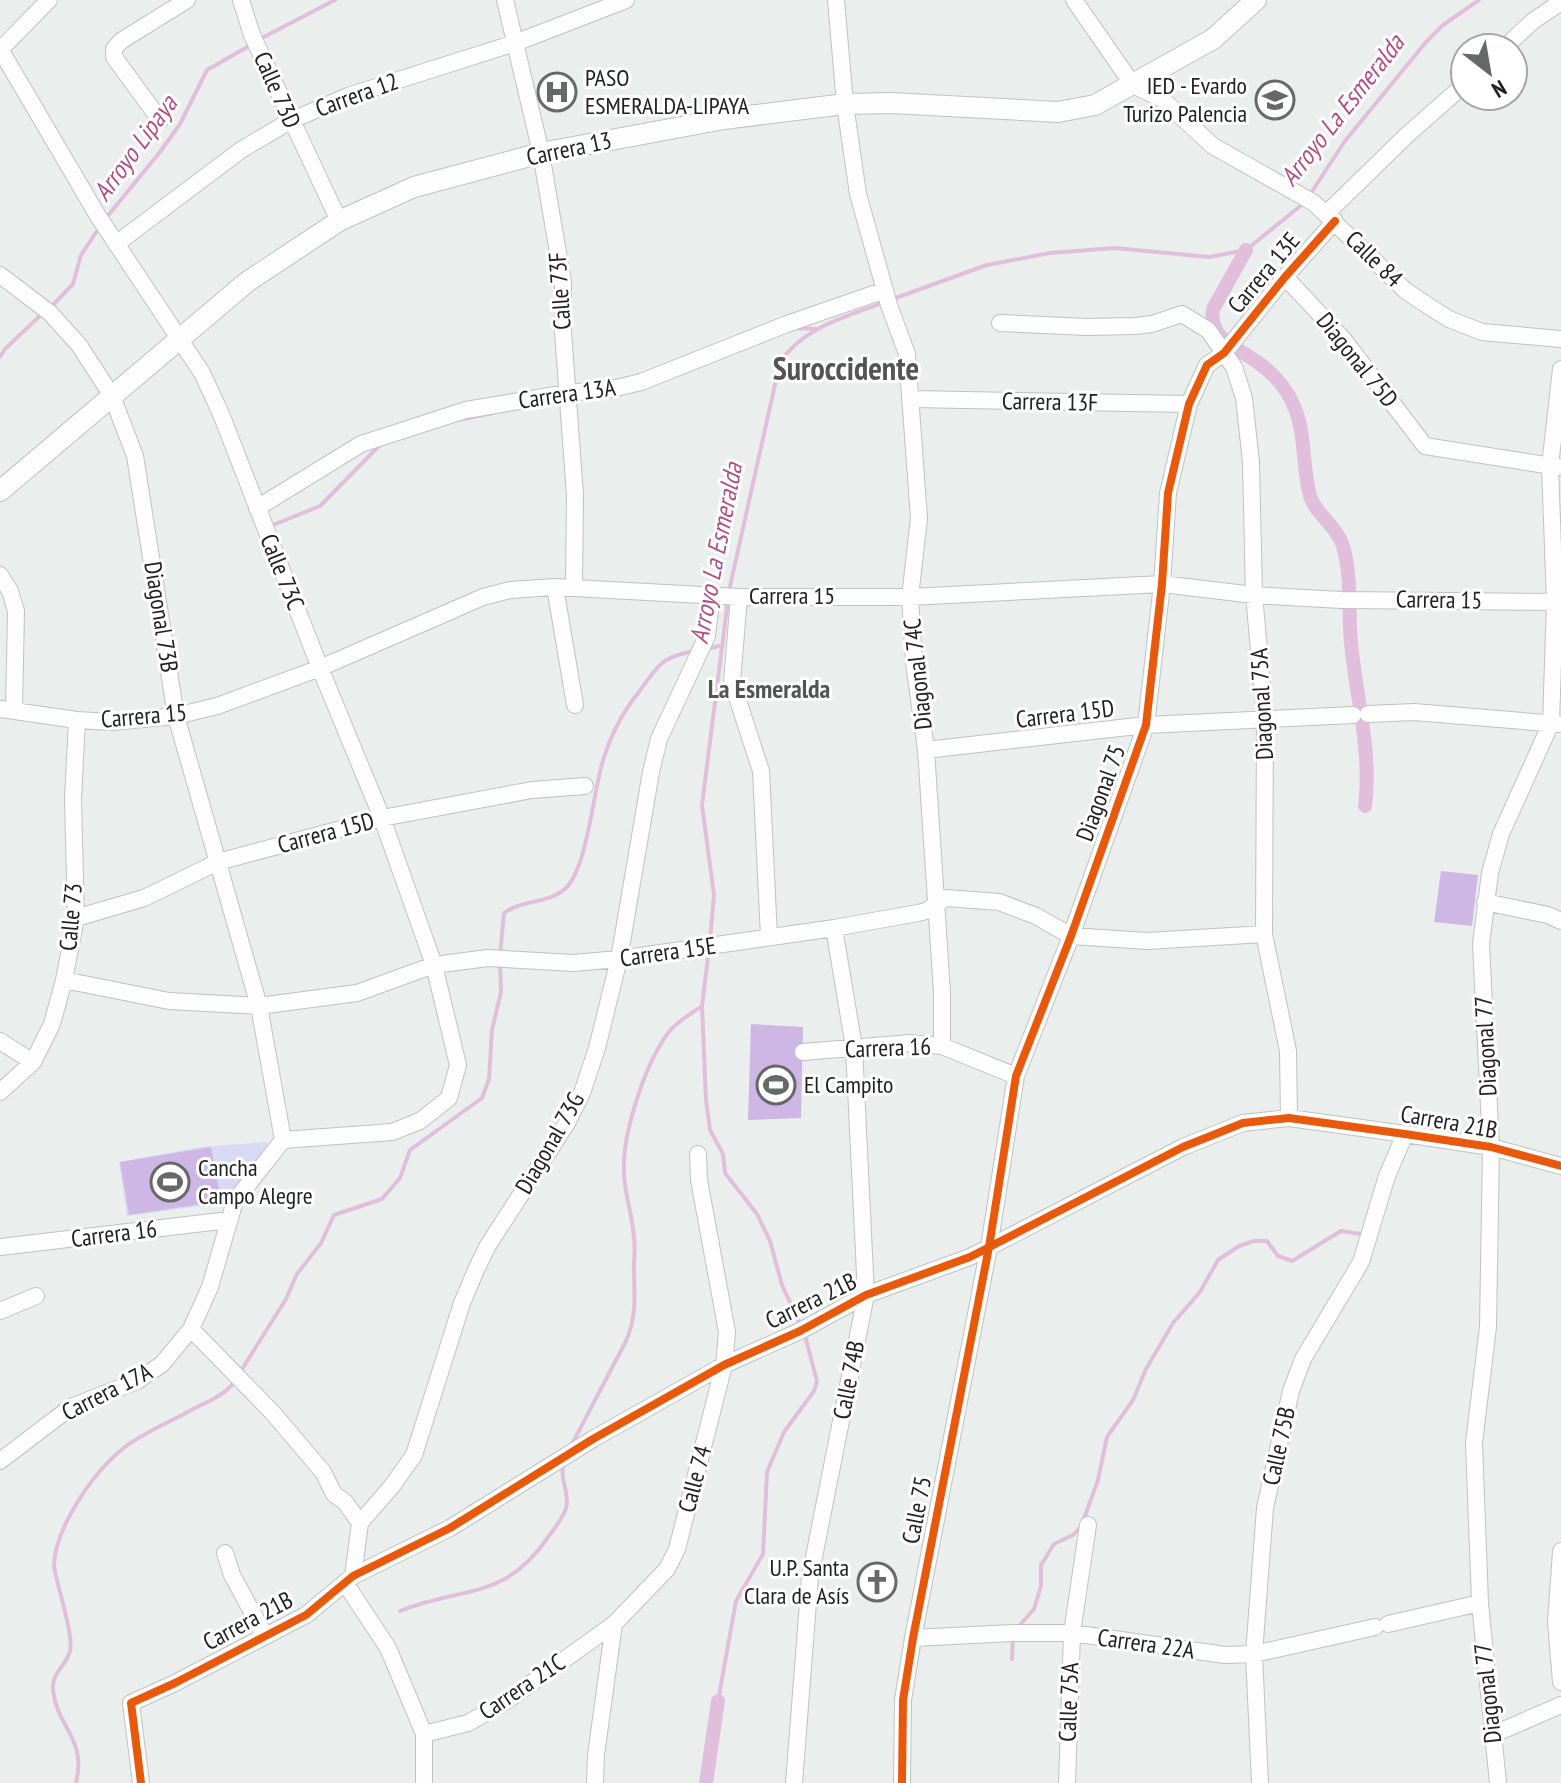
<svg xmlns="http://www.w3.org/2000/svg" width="1561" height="1783" font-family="'PT Sans Narrow',sans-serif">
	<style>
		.park { fill: #d8daf3 }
		.pitch { fill: #ceb7e4 }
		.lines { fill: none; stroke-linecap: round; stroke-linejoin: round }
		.stream { stroke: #e1bfdc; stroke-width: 4 }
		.canal { stroke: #e1bfdc; stroke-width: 14 }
		.minor-casing { stroke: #c0c2c2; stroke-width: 18 }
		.tertiary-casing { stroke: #c0c2c2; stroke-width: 22 }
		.minor { stroke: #fcfdfc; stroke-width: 16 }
		.tertiary { stroke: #fcfdfc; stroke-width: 20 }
		.cycleway-casing { stroke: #fff; stroke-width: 13 }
		.cycleway { stroke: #e8590c; stroke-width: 8 }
		.labels { text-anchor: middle; stroke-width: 6; stroke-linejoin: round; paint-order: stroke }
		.poi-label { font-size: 24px; fill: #212121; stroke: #fff; text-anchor: start }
		.street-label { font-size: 24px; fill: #212121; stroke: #fff }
		.water-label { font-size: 26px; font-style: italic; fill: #af4f84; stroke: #fff }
		.neighbourhood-label { font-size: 26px; font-weight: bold; fill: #545454; stroke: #fff }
		.district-label { font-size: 32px; font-weight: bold; fill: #545454; stroke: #fff }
	</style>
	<rect width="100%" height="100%" fill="#eaefed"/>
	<path class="park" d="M267 1142V1146L223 1203 127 1216 119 1162 201 1147Z"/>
	<path class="pitch" d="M1441 871 1478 875 1472 926 1434 922Z
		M751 1024 803 1027 801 1118 748 1120Z
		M211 1147 221 1201 129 1215 120 1162Z"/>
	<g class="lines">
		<path class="stream" d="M258 40 335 0
			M1309 196 1345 141 1426 42 1443 25 1479 0
			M106 218 160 152 180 124 207 70 251 45
			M890 300 987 265 1050 253 1115 248 1209 257 1246 250 1304 203
			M50 308 73 284 81 255 101 225
			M795 328 815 329
			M0 357 5 349 43 313
			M458 420 493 413
			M273 525 320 506 381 444
			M729 591 780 362C803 328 845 317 882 303
			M707 649 723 645
			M710 940 714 895 702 805 728 600
			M709 949 702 1006 706 1100 710 1130 723 1154 725 1173 757 1214 770 1241 782 1285 800 1324
			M500 955 504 913C523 899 549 904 566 888 587 867 593 795 602 764 610 737 620 716 638 693 659 666 658 658 694 651
			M239 1374 286 1299 297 1274 321 1243 334 1215 382 1199 400 1178 410 1150 482 1098 489 1079 492 1030 501 992 500 964
			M571 1446 626 1341C636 1317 635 1300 634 1275 633 1263 636 1250 634 1238 633 1219 627 1202 625 1184 618 1143 644 1066 668 1033 676 1022 691 1014 702 1006
			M400 1611C462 1586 503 1601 546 1540 553 1530 563 1519 566 1508 570 1494 560 1480 563 1466
			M1019 1626 1034 1609 1041 1586V1565L1054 1544 1073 1535 1081 1527 1098 1480 1107 1437 1133 1400 1146 1369 1173 1323 1200 1292 1218 1260 1239 1246 1254 1241H1267L1278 1256 1292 1261 1341 1231 1361 1234
			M1012 1659 1013 1637
			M718 1701 736 1601 763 1554 767 1472 784 1432 814 1391 817 1381 804 1332
			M76 1783C87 1738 57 1728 53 1690 51 1673 67 1665 70 1651 74 1635 57 1586 54 1566 55 1527 94 1471 125 1447 142 1434 165 1424 184 1414 202 1403 222 1399 235 1381"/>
		<path class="canal" d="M1246 250 1213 309C1208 341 1240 348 1260 364 1275 375 1287 389 1294 406 1306 434 1302 466 1310 496 1316 515 1337 526 1343 546 1352 576 1348 612 1351 643 1356 697 1372 751 1365 806
			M706 1783 718 1701"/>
		<defs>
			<path id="minor" d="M241 0 252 35 339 221
				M505 0 541 153 563 282V332L575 495 574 588
				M836 0 845 104 858 194 889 305 907 354 919 518 910 597 914 663 926 750 942 992V1046
				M1074 0 1133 85 1162 99 1213 146 1314 203 1406 291 1430 307 1449 319 1482 332 1561 339
				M1504 48 1533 21 1561 2
				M0 49 98 216 202 373 221 414 320 668 382 818 434 965 458 1065 449 1098 420 1121 392 1132 283 1140
				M0 50 49 0
				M160 120 114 57V49L121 41 187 0
				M1327 213 1407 135 1465 84
				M116 244 241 150 290 121 348 96 515 43 626 0
				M0 275 50 313 79 345 112 396 135 456 176 716 259 1006 283 1140
				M1285 277 1344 340 1425 446 1558 467
				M1000 323 1087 327 1135 326 1152 324 1182 314 1208 330 1234 367 1244 398 1251 462 1254 595 1265 717 1264 934 1288 1051 1289 1118
				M912 399 1189 404
				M257 508 361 444 466 410 567 393 612 389 641 382 787 324 885 290
				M0 575 10 591 16 611 14 710
				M555 587 575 705
				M739 597 732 682 761 771 769 937
				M0 709 77 720 111 722 176 716 217 706 320 668 483 597 510 590 555 587 739 597H910L1162 584 1254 595 1341 600 1561 602
				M1368 714 1414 712 1558 724
				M926 750 1146 725 1353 715
				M1485 902 1548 915 1561 921
				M76 918 144 898 218 862 382 818 532 790 585 786
				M64 980 169 1001 259 1006 357 993 434 965 488 958 573 963 619 959 834 928 918 913 926 911 946 898 999 902 1036 916 1071 936 1148 941 1264 934
				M0 1041 33 1062
				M803 1052 910 1043 942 1046 1016 1076
				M0 1092 33 1062 52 1024 64 980 76 918 73 799 77 720
				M0 1247 229 1220
				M0 1311 36 1296
				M191 1329 272 1412 323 1472 334 1494 345 1502 360 1523
				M0 1461 71 1407 137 1381 162 1364 191 1329 210 1287 235 1201 283 1140
				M1561 1551 1556 1622 1561 1682
				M225 1553 232 1575 265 1636
				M353 1576 360 1523 392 1486 414 1455 462 1303 476 1270 487 1247 567 1123 582 1093 597 1048 619 959 651 772 659 739 707 636 712 594
				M345 1583 388 1648 424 1734V1783
				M1388 1624 1480 1603
				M913 1638 1013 1633H1072L1225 1655 1254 1654 1375 1627
				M424 1734 468 1723 505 1702 614 1624
				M1492 1735 1561 1705
				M141 1783 131 1703 175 1683 306 1615 353 1576 450 1528 593 1439 724 1365 800 1331 866 1295 970 1257 1183 1147 1243 1123 1289 1118 1405 1134 1491 1147 1561 1166
				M595 1783 596 1755 614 1624 667 1569 677 1549 724 1365 727 1332 699 1180 698 1154
				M794 1783 810 1577 866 1295 854 1047 834 928
				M902 1783 903 1700 913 1638 989 1247 1016 1076 1071 936 1146 725 1162 584 1168 493 1189 404 1207 365 1224 353 1285 277 1335 221
				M1067 1783 1072 1633 1088 1525
				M1260 1783 1254 1654 1265 1508 1291 1391 1303 1359 1361 1262 1387 1176 1405 1134
				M1498 1783 1480 1603 1474 1443 1488 1327 1491 1147 1481 944 1490 873 1501 834 1551 723 1555 602 1550 466 1561 369"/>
			<path id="tertiary" d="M0 491 247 282 339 221 414 187 541 153 724 119 845 104 891 103 1058 112 1095 105 1213 39 1256 0"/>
		</defs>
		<use href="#minor" class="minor-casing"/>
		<use href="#tertiary" class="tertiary-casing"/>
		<use href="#minor" class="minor"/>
		<use href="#tertiary" class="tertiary"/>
		<defs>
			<path id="cycleway" d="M141 1783 131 1703 175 1683 306 1615 353 1576 450 1528 593 1439 724 1365 800 1331 866 1295 970 1257 1183 1147 1243 1123 1289 1118 1405 1134 1491 1147 1561 1166
				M902 1783 903 1700 913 1638 989 1247 1016 1076 1071 936 1146 725 1162 584 1168 493 1189 404 1207 365 1224 353 1285 277 1335 221"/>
		</defs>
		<use href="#cycleway" class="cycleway-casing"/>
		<use href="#cycleway" class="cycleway"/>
	</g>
	<defs>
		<symbol id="hospital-ring" viewBox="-11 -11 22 22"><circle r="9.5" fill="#fff" stroke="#676968" stroke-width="1.5"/><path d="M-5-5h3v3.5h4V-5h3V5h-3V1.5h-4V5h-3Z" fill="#676968"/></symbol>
		<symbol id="school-ring" viewBox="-11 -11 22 22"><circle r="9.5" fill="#fff" stroke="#676968" stroke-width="1.5"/><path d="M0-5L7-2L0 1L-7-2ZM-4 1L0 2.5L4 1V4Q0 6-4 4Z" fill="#676968"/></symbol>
		<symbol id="stadium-ring" viewBox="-11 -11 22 22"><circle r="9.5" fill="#fff" stroke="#676968" stroke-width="1.5"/><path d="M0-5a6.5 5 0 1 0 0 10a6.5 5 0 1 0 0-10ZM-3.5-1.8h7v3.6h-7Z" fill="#676968"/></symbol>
		<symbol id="church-ring" viewBox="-11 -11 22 22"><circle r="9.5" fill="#fff" stroke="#676968" stroke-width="1.5"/><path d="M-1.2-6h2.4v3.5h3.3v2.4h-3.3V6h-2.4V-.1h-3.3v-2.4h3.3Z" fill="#676968"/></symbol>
	</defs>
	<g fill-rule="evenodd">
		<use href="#hospital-ring" x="535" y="70" width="44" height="44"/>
		<use href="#school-ring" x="1253" y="78" width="44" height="44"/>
		<use href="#stadium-ring" x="754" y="1063" width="44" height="44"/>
		<use href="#stadium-ring" x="148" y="1160" width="44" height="44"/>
		<use href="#church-ring" x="855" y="1560" width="44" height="44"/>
	</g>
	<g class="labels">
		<g class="poi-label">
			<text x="585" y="86">PASO<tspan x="585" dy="28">ESMERALDA-LIPAYA</tspan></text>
			<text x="1247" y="94" text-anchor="end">IED - Evardo<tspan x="1247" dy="28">Turizo Palencia</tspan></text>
			<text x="804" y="1093">El Campito</text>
			<text x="198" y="1176">Cancha<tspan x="198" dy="28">Campo Alegre</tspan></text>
			<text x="849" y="1576" text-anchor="end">U.P. Santa<tspan x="849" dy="28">Clara de Asís</tspan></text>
		</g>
		<g class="street-label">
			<text transform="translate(277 90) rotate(66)" y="8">Calle 73D</text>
			<text transform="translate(357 95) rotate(-20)" y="8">Carrera 12</text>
			<text transform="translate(569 149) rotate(-12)" y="8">Carrera 13</text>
			<text transform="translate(1374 259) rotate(44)" y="8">Calle 84</text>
			<text transform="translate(1264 273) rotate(-50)" y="8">Carrera 13E</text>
			<text transform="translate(560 291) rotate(-94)" y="8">Calle 73F</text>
			<text transform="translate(1357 360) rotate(51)" y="8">Diagonal 75D</text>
			<text transform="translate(567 394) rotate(-8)" y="8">Carrera 13A</text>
			<text transform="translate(1050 402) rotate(1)" y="8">Carrera 13F</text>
			<text transform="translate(282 572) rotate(68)" y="8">Calle 73C</text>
			<text x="792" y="604">Carrera 15</text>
			<text transform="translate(1439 600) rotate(1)" y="8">Carrera 15</text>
			<text transform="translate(161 617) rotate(81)" y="8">Diagonal 73B</text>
			<text transform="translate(918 674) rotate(-96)" y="8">Diagonal 74C</text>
			<text transform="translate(1262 704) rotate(-93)" y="8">Diagonal 75A</text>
			<text transform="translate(1065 714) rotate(-7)" y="8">Carrera 15D</text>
			<text transform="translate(144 716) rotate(-5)" y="8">Carrera 15</text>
			<text transform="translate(1101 793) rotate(-70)" y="8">Diagonal 75</text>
			<text transform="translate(326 833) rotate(-15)" y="8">Carrera 15D</text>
			<text transform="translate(71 917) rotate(-85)" y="8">Calle 73</text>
			<text transform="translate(668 952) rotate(-8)" y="8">Carrera 15E</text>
			<text transform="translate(1486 1046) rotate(-93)" y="8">Diagonal 77</text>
			<text transform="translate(888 1048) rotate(-2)" y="8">Carrera 16</text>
			<text transform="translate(1449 1122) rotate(10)" y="8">Carrera 21B</text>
			<text transform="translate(550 1143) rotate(-60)" y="8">Diagonal 73G</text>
			<text transform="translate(114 1234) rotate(-7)" y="8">Carrera 16</text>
			<text transform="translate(811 1301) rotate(-26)" y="8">Carrera 21B</text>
			<text transform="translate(849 1380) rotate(-79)" y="8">Calle 74B</text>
			<text transform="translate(107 1392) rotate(-27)" y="8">Carrera 17A</text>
			<text transform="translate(1279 1446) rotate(-78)" y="8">Calle 75B</text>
			<text transform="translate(695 1479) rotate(-75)" y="8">Calle 74</text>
			<text transform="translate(917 1510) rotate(-79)" y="8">Calle 75</text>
			<text transform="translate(248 1621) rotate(-28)" y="8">Carrera 21B</text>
			<text transform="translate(1146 1644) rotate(8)" y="8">Carrera 22A</text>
			<text transform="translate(522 1687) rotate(-34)" y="8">Carrera 21C</text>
			<text transform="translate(1488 1693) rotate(-96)" y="8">Diagonal 77</text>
			<text transform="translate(1069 1702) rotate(-88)" y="8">Calle 75A</text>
		</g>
		<g class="water-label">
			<text transform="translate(1342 110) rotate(-52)" y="9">Arroyo La Esmeralda</text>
			<text transform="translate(135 148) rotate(-54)" y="9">Arroyo Lipaya</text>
			<text transform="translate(716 553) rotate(-79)" y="9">Arroyo La Esmeralda</text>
		</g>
		<g class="neighbourhood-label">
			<text x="769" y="698">La Esmeralda</text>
		</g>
		<g class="district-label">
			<text x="846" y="380">Suroccidente</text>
		</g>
	</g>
	<g transform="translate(1489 72) rotate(149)"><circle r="38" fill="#ffffff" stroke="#a6a6a6" stroke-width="2"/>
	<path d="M0-6L14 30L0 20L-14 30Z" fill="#676968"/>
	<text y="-12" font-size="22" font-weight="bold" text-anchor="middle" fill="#212121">N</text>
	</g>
</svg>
